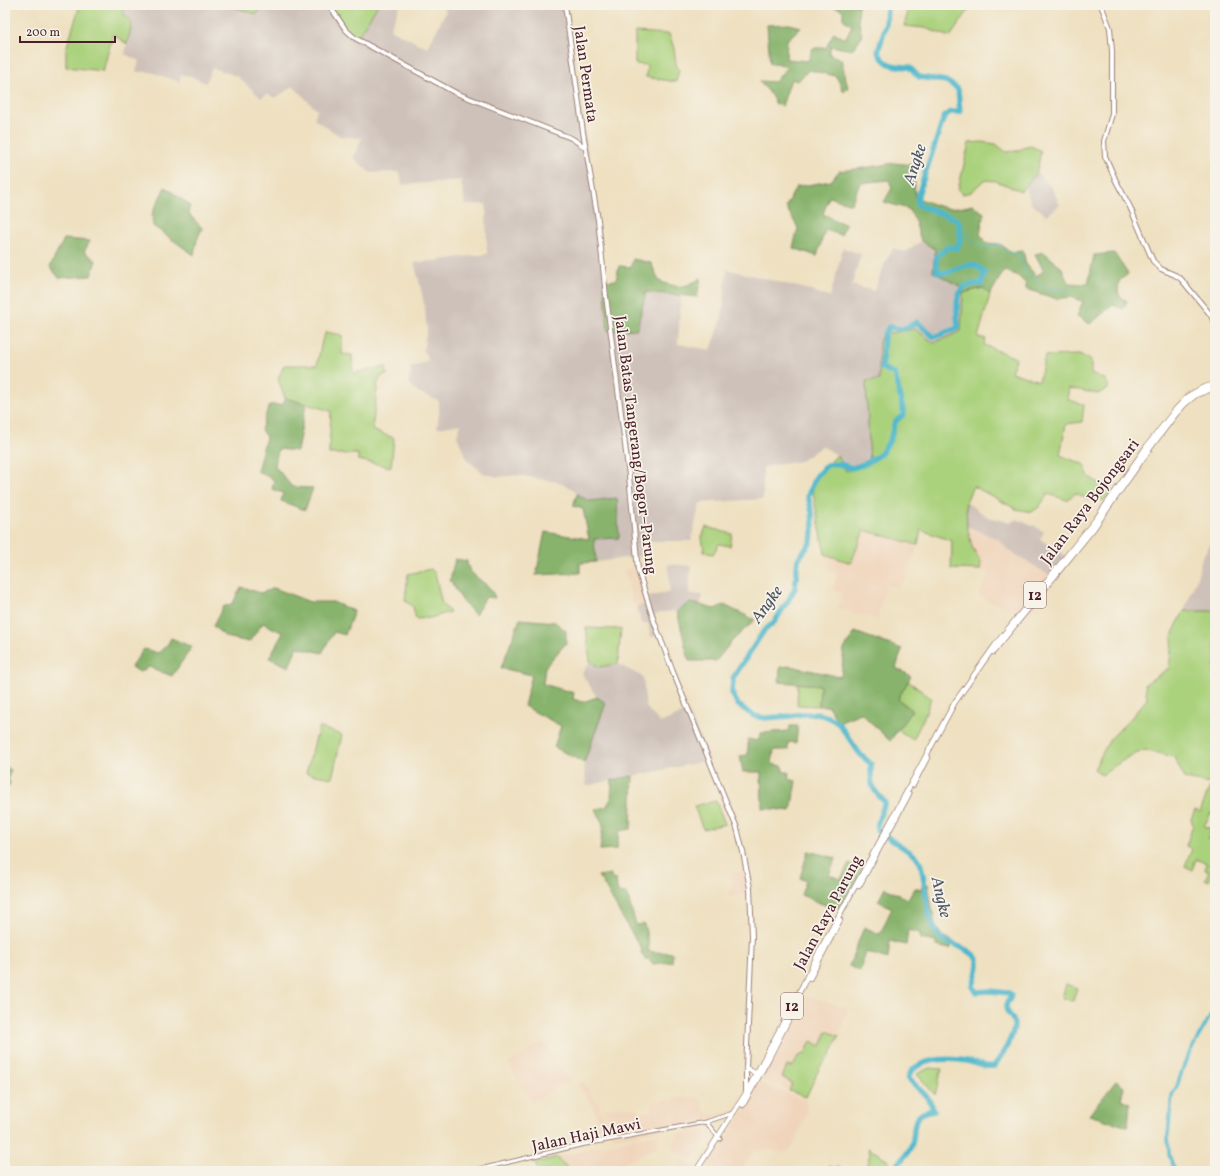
<svg xmlns="http://www.w3.org/2000/svg" width="1220" height="1176" font-family="Vollkorn,serif">
	<style>
		.built { fill: #f0d5bc }
		.industrial { fill: #cec1b9 }
		.green { fill: #aad17c; stroke: #7a7854 }
		.forest { fill: #87b36c; stroke: #68694c }
		.water { fill: #4fb8cc; stroke: #4c6c7c }
		.lines { fill: none; stroke-linecap: round; stroke-linejoin: round }
		.stream { stroke: #4fb8cc; stroke-width: 1 }
		.canal { stroke: #4fb8cc; stroke-width: 3.5 }
		.river { stroke: #4fb8cc; stroke-width: 5.5 }
		.minor-casing { stroke: #9c8076; stroke-width: 5 }
		.major-casing { stroke: #9c8076; stroke-width: 6 }
		.highway-casing { stroke: #9c8076; stroke-width: 6 }
		.minor { stroke: #fff; stroke-width: 3 }
		.major { stroke: #fff; stroke-width: 4 }
		.highway { stroke: #fff; stroke-width: 4.5 }
		.labels { text-anchor: middle; stroke-width: 3.5; stroke-linejoin: round; paint-order: stroke }
		.shield { fill: #f7f3e8; stroke: #7e5f64; stroke-width: 1 }
		.shield-label { font-size: 15px; font-weight: bold; fill: #4a1f2b }
		.street-label { font-size: 16px; fill: #4a1f2b; stroke: #f7f3e8 }
		.water-label { font-size: 17px; font-style: italic; fill: #4c5563; stroke: #f7f3e8 }
	</style>
	<rect width="100%" height="100%" fill="#f7f3e8"/>
	<filter id="ink" filterUnits="userSpaceOnUse"><feTurbulence type="fractalNoise" baseFrequency=".025" numOctaves="2"/><feDisplacementMap in="SourceGraphic" scale="8" xChannelSelector="R" yChannelSelector="G"/><feConvolveMatrix kernelMatrix="1 2 1 2 8 2 1 2 1" color-interpolation-filters="sRGB"/></filter>
	<filter id="wash" filterUnits="userSpaceOnUse"><feTurbulence type="fractalNoise" baseFrequency=".012" numOctaves="4" result="noise"/><feDisplacementMap in="SourceGraphic" scale="16" xChannelSelector="R" yChannelSelector="G"/><feGaussianBlur stdDeviation="0.9" result="paint"/><feColorMatrix in="noise" values="0 0 0 0 0 0 0 0 0 0 0 0 0 0 0 0 0 1.4 0 .05"/><feComposite in="paint" operator="in"/></filter>
	<g filter="url(#wash)">
		<rect width="100%" height="100%" fill="#eee0c0"/>
		<path class="built" d="M967 526 998 539 1009 551 1056 579 1026 617 978 596 989 574 980 570 981 562 972 547Z
			M864 530 918 545 907 577 899 587 886 585 877 619 838 608 842 593 833 590 837 574 828 569 825 554 851 562Z
			M640 569 649 603 637 606 633 604 624 570Z
			M746 870 749 893 730 897 728 891 733 889 730 874Z
			M806 996 848 1008 839 1036 827 1031 821 1046 798 1056 793 1067 792 1083 789 1091 761 1080Z
			M543 1041 569 1080 532 1102 508 1064Z
			M582 1081 599 1105 610 1132 604 1134 593 1108 578 1083Z
			M758 1082 805 1100 807 1106 806 1115 795 1143 789 1151 777 1152 755 1150 740 1171H705L745 1109Z
			M687 1097H697L701 1100 703 1109 711 1115 736 1111 735 1114 614 1139 603 1109 612 1107 638 1108 639 1112H653L652 1102Z
			M702 1129 709 1134 692 1161 672 1148 678 1133Z
			M659 1134 658 1147 608 1171H571L556 1157 629 1139Z
			M682 1159 697 1167 695 1171H673Z"/>
		<path class="industrial" d="M124 5H227L257 13 262 5H327L355 41 378 5H400L390 29 427 48 446 12 442 5H566L601 242 608 331 646 292 681 296 678 344 711 350 722 318 727 269 802 288 830 297 843 248 861 254 852 285 874 291 885 263 893 248 905 252 921 241 935 249 933 273 959 286 963 293 961 331 934 343 915 329 891 333 879 342V380L866 381 870 464 846 472 837 455 822 446 801 461 763 467V499L700 503 691 541H640L641 556 596 562 594 539 617 498 589 501 577 494 573 489 557 482 518 475 499 477 485 474 468 461 457 436 461 424 437 428 439 414V401L418 392 408 383 411 374 410 368 429 361 423 350 427 330 425 309 420 284 414 263 487 254 486 204 465 205 461 180 402 185 400 172 371 173 353 158 362 138 340 136 314 119 317 110 293 86 276 98 267 94 261 98 237 76 212 68 206 83 191 76 181 75 179 82 151 72H136L139 61 125 54 131 23 123 13Z
			M1037 172 1052 188 1060 205 1047 215 1031 204 1025 185Z
			M1215 414V463L1210 464V457L1214 447 1211 418Z
			M966 502 988 517 1011 522 1017 519 1032 526 1033 525 1044 532 1040 539 1072 560 1056 579 1009 551 998 539 967 526Z
			M1215 532V611H1184L1197 578 1202 557 1214 539Z
			M668 564 691 566 689 594 702 595 701 605 689 603 677 611 664 612 654 615 659 635 651 637 648 623 641 624 637 606 649 603 647 597 670 592Z
			M590 661 599 667 618 664 643 677 646 707 660 723 688 711 710 760 586 786 584 763 606 703 597 697 582 674Z"/>
		<path class="green" d="M80 5C94 7 109 5 124 5L123 13 132 23 127 44 113 34 103 71 66 67V49Z
			M227 5H262L257 14Z
			M327 5H378L355 41 345 32Z
			M910 5H972L950 37 925 28 904 26Z
			M635 32 669 34 674 48 676 64 679 70 676 82 646 77 647 65 635 64Z
			M982 142 996 144 1006 152C1010 151 1015 152 1019 150 1030 145 1030 145 1041 151L1037 172 1021 191 996 181 984 180 971 192 963 194 958 190 969 143Z
			M983 288 990 295 978 337 986 339 984 345 1016 358 1011 372 1039 381 1045 356 1079 355 1091 360V374L1106 380 1109 388 1098 394 1069 388 1067 399 1084 405 1082 422 1066 424 1060 455 1085 465 1088 476 1112 492 1104 501 1095 496 1089 500 1076 493 1067 500 1048 494 1039 507 1032 512 1016 509 973 486 966 502 967 526 972 547 981 562 980 570 951 569 952 541 921 530 918 545 864 530 851 563 825 554 811 483 837 455 846 471 870 464 866 381 879 380V342L883 332 891 333 915 329 934 343 961 331 963 293Z
			M326 332 342 335V354L352 355 353 373 386 367 387 375H383L378 382 372 430 394 438 391 467 358 460V454H329L331 411 285 398 278 379 284 365H317L322 341Z
			M706 527 732 534 730 546 719 544 713 554 704 552 702 537Z
			M431 569 435 573 442 604 450 612 430 618 416 619 413 607 405 600 408 574Z
			M1184 611H1215V814L1211 813 1204 826 1211 829 1207 838 1215 841 1211 849 1215 851V875L1212 874 1209 881 1205 879 1209 871 1205 869 1207 864 1196 859 1192 870 1185 866 1192 849 1186 846 1193 825 1191 819 1195 810 1200 812 1211 784 1185 779 1174 757 1145 750 1128 757 1102 775 1094 769 1110 739 1130 719 1147 699 1145 684 1169 668 1173 633Z
			M586 628 621 629 618 664 599 667 590 661Z
			M908 681 931 698 926 713 913 740 898 730 912 710 898 699Z
			M798 683 820 685 819 706 797 705Z
			M319 727 342 735 332 778 306 773Z
			M716 801 725 824 703 829 694 806Z
			M1066 984 1077 988 1073 1001 1062 998Z
			M827 1031 839 1036 830 1056 820 1067 806 1097 789 1091 792 1083 782 1077 787 1066 793 1067 798 1056 805 1054 811 1041 821 1046Z
			M929 1068 942 1069 935 1095 917 1074Z
			M868 1148 887 1159 891 1166 884 1171H854L866 1167 870 1154Z
			M556 1157 571 1171H538L535 1163Z
			M829 1166 834 1168 838 1167 847 1171H826Z"/>
		<path class="forest" d="M829 5H859L858 18 862 36 852 50 831 46 829 54 841 59 848 88 844 92 836 76 809 70 798 81 791 79 782 106 776 104 769 92 759 81 775 82 787 67 777 63 770 64 767 25 789 24 801 27 787 40 786 59 808 61 813 48H826L834 32 845 39 852 26 843 19V10Z
			M894 163 914 165 915 197C938 206 947 212 972 205L984 213 980 234 986 243 1000 244 1011 252 1023 251 1026 264 1036 276 1044 271 1035 254 1044 252 1062 268 1068 283 1088 284 1094 255 1114 253 1128 274 1119 281 1118 292 1120 297 1127 301 1123 309 1113 305 1090 324 1077 316 1083 301 1070 297 1057 299 1026 289V284L1018 276 1004 270 990 295 983 288 963 293 959 286 933 272 935 249 921 241 914 218 908 209 884 202 892 188 889 180 860 183 851 204 829 197 823 214 846 225 841 235 825 230 817 256 793 248 798 228 786 207 796 187 831 181 839 171 864 168Z
			M165 187 190 205 188 213 202 228 197 240 194 255 153 226 152 214Z
			M64 239 90 241 84 252 96 260 91 276 59 278 50 267Z
			M633 259 651 263 659 281C678 288 683 289 701 278L697 297 646 292 637 329 608 331 604 281 616 280 619 266 631 267Z
			M285 398 306 404 297 451 278 449 275 466 292 487 313 488 305 510 281 501 283 493 272 489 274 480 257 471 266 437 261 430 269 405H283Z
			M577 494 589 501 617 498 619 538 594 539 596 562 580 563V573L536 575 545 532 589 539 583 509 573 506Z
			M455 559 467 561C467 575 484 580 491 590 493 592 494 596 495 598L486 597 475 615 462 600 450 580Z
			M241 587 261 593 274 588 310 602H333L354 611 345 635 334 632 322 653 297 647 289 667 269 658 283 633 263 623 249 642 226 637 213 626 223 607 233 603Z
			M689 603 701 605 714 609 724 605 755 620 732 641 716 661H689L677 611Z
			M520 619 555 622 566 631V643L545 667 543 684 574 693 573 699 583 702 597 697 606 703 584 763 554 747 561 726 524 706 532 675 501 668Z
			M855 632 902 649 896 668 911 676 898 699 912 710 890 741 861 713 838 722 828 706H819L820 685 779 682 780 667 790 666 841 677 844 649Z
			M171 638 192 647 172 676 149 667 140 672 131 667 144 649 158 653 168 644Z
			M790 726H798L796 743 788 742V750H774L772 764 783 766V772H789V779L796 781 791 811 762 808 761 772H743L740 756 748 755V739L758 741 761 733 789 731Z
			M5 766 11 770 8 778 10 783 5 794Z
			M633 776 631 829 619 831 617 849 600 850 603 824 595 809 606 807 611 799 612 780Z
			M808 851 836 858 829 875 841 879 849 863 865 869 844 910 827 906 801 895 806 881 800 878Z
			M611 874V879L616 880 618 893 627 894 636 925 644 924 649 945 648 951C656 953 665 952 673 953L672 962 653 964 649 959H645L641 953 642 949 627 926 603 883 598 876Z
			M923 883 928 884 935 925 942 936 952 940 950 949 936 946V942L920 939V933L908 930 906 945 890 941 888 959 865 952 860 971 849 966 864 927 880 934 892 908 878 901 885 888 908 899 914 888 921 890Z
			M1116 1081 1124 1087 1121 1099 1130 1103 1128 1127 1089 1115Z"/>
		<path class="water" d="M904 1155 906 1157C900 1164 894 1171 884 1171L894 1165Z"/>
		<g class="lines">
			<path class="stream" d="M960 225 972 241 985 248 999 244 1006 251 1020 255 1025 272 1044 287 1055 290 1069 291"/>
			<path class="canal" d="M1175 1171 1169 1155 1168 1135 1172 1095 1177 1086 1187 1057 1215 1008"/>
			<path class="river" d="M887 5 886 24 878 52C886 66 893 66 909 67L919 77 946 81 958 89 960 112H950L944 117 918 195V205L956 219 960 225 959 229 961 238 957 248 948 247 936 257 937 272C950 276 961 263 974 265 977 266 981 270 985 272L981 284C951 281 957 308 958 328L934 337 917 322C912 325 906 329 900 329 896 328 893 327 889 327L884 335 882 368 895 374 904 414 895 422 890 440 881 454 865 464 852 468 839 464 827 465 818 474 813 482 808 496 812 512 813 526 811 542 798 559 795 588 788 601 775 621 763 632 733 678 732 693 738 705 754 716 765 718 790 716 802 714H818L828 717 839 724 860 754 871 764C871 784 870 788 885 802 882 812 877 820 877 830L917 857 920 862C927 884 924 908 934 928 936 933 940 938 944 940 953 945 978 951 978 963 978 971 974 980 973 987L976 992 990 991 1009 993 1011 995C1010 999 1008 1000 1007 1003 1003 1011 1013 1016 1014 1023 1016 1034 1001 1057 994 1066 984 1068 977 1063 967 1061 950 1058 915 1057 908 1078L928 1098 934 1110C907 1114 918 1128 911 1146 909 1152 904 1157 900 1162"/>
		</g>
	</g>
	<g filter="url(#ink)">
		<g class="lines">
			<defs>
				<path id="minor" d="M706 1122 720 1139
					M472 1171 580 1145 706 1122 733 1113"/>
				<path id="major" d="M329 5 346 30 355 38 456 93 571 138 585 147
					M565 5 583 132 598 220 606 296 629 476 638 570 654 621 673 672 737 828 743 852 750 888 752 937 746 1068V1093
					M1101 5 1110 28 1112 51V114L1104 141 1105 156 1116 181 1130 207 1153 261 1161 269 1175 275 1181 279 1210 314 1215 323"/>
				<path id="highway" d="M993 652 1094 528 1151 447 1176 414 1185 404 1196 395 1215 388
					M913 785 927 758
					M859 886 909 794
					M810 978 840 920
					M746 1068 758 1075
					M743 1105 769 1058 792 1013
					M696 1171 746 1093 803 985 820 950 885 832 955 702 996 644 1096 519 1147 446 1175 410 1188 396 1202 388 1215 384"/>
			</defs>
			<use href="#minor" class="minor-casing"/>
			<use href="#major" class="major-casing"/>
			<use href="#highway" class="highway-casing"/>
			<use href="#minor" class="minor"/>
			<use href="#major" class="major"/>
			<use href="#highway" class="highway"/>
		</g>
	</g>
	<g class="labels">
		<g class="shield">
			<rect x="1024" y="582" width="22" height="26" rx="3"/>
			<rect x="781" y="993" width="22" height="26" rx="3"/>
		</g>
		<g class="shield-label">
			<text x="1035" y="600">12</text>
			<text x="792" y="1011">12</text>
		</g>
		<g class="street-label">
			<text transform="translate(587 74) rotate(82)" y="6">Jalan Permata</text>
			<text transform="translate(637 445) rotate(83)" y="6">Jalan Batas Tangerang/Bogor–Parung</text>
			<text transform="translate(1089 501) rotate(-53)" y="6">Jalan Raya Bojongsari</text>
			<text transform="translate(827 912) rotate(-62)" y="6">Jalan Raya Parung</text>
			<text transform="translate(586 1134) rotate(-12)" y="6">Jalan Haji Mawi</text>
		</g>
		<g class="water-label">
			<text transform="translate(914 164) rotate(-72)" y="6">Angke</text>
			<text transform="translate(766 604) rotate(-54)" y="6">Angke</text>
			<text transform="translate(942 897) rotate(77)" y="6">Angke</text>
		</g>
	</g>
	<rect width="1220" height="1176" fill="none" stroke="#f7f3e8" stroke-width="20"/>
	<path d="M20 36v6h95v-6" fill="none" stroke="#4a1f2b" stroke-width="2"/>
	<text x="26" y="36" font-size="12" fill="#4a1f2b" stroke="#f7f3e8" stroke-width="3" paint-order="stroke">200 m</text>
</svg>
